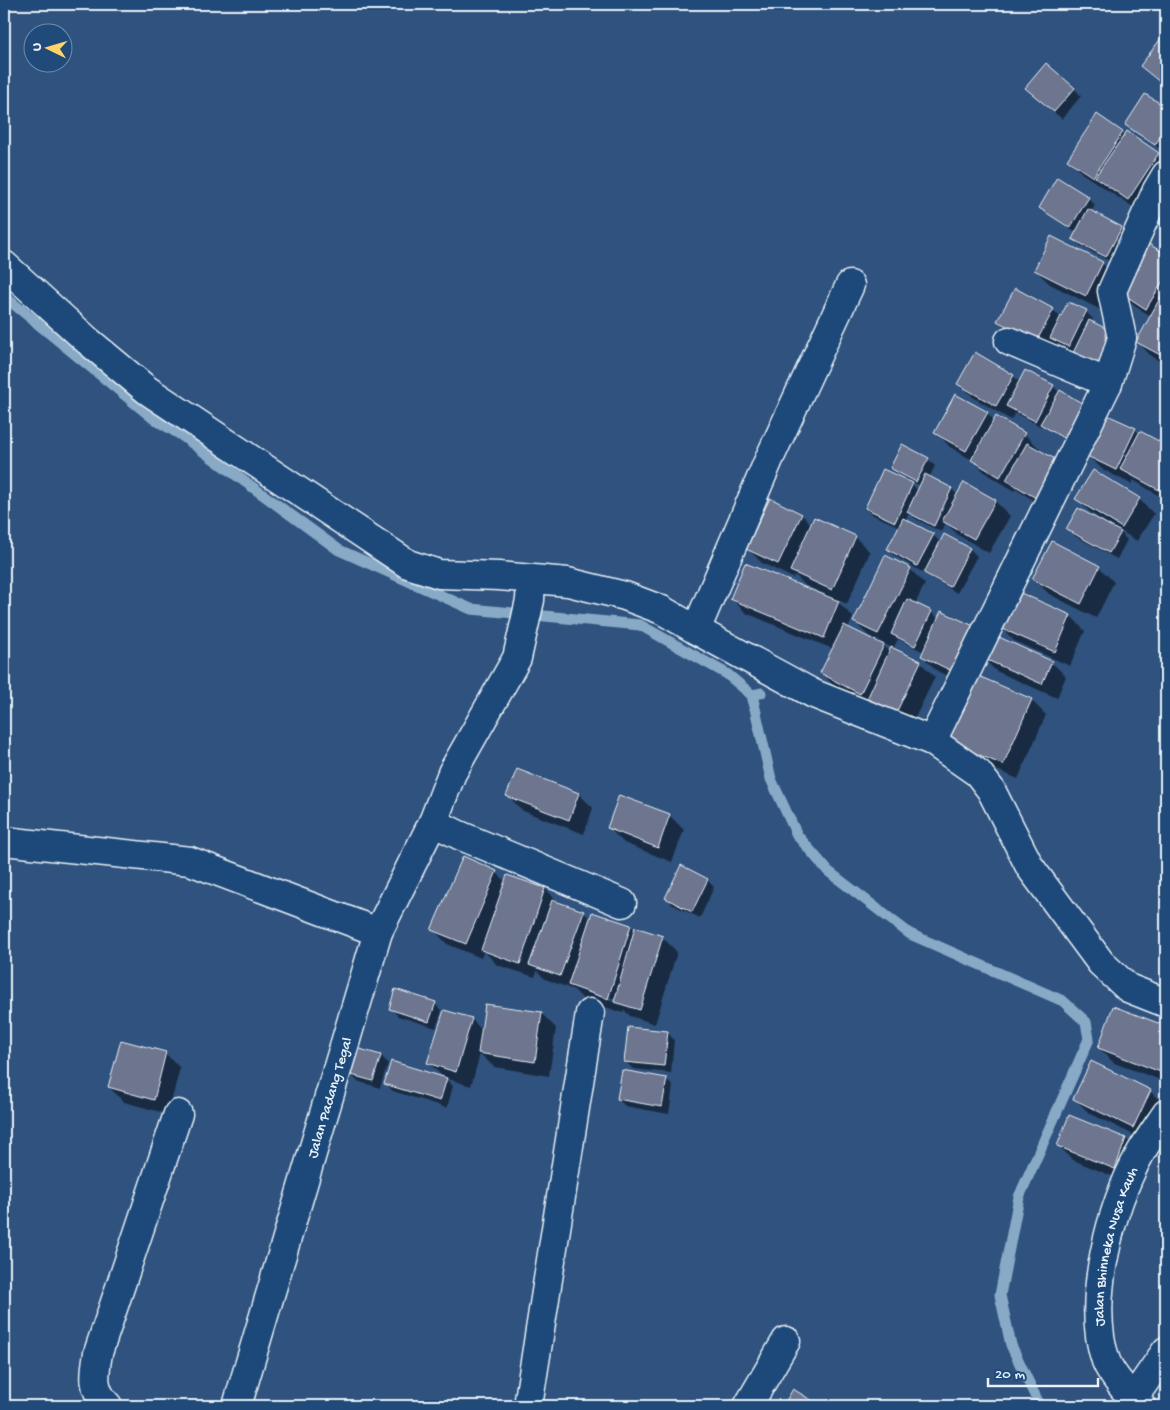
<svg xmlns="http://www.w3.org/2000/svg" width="1170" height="1410" font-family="'Gochi Hand',sans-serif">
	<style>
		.shadow { fill: #0007; fill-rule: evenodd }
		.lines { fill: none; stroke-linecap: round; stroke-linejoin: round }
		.stream { stroke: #88aac6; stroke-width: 11 }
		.building { fill: #6d748f; stroke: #e8f1f8 }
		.street-casing { stroke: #e8f1f8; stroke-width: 31 }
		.street { stroke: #1f4a7a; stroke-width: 28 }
		.labels { text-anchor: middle; stroke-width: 4; stroke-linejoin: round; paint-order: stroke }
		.street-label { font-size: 15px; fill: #e8f1f8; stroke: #1f4a7a }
	</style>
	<rect width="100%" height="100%" fill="#2f527e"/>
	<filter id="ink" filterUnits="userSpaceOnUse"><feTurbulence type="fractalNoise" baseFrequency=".02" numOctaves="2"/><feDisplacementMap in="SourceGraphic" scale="10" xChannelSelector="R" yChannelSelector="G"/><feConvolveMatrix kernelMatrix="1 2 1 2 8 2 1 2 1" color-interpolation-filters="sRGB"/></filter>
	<g filter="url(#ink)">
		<path class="shadow" d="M1162 39 1166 42V87L1141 66Z
			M1074 88 1081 96 1062 119 1034 95Z
			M1145 95 1166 109V146L1163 151 1127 125Z
			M1122 133 1125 136 1127 133 1166 162 1143 214 1083 174 1068 160Z
			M1088 198 1095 205 1091 212 1121 228 1128 235 1113 263 1081 246 1073 238 1076 233 1040 208Z
			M1148 245 1166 255V364L1152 357 1138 342 1151 316 1136 307 1121 292Z
			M1102 263 1117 278 1101 310 1050 284 1035 270Z
			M1016 289 1053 310 1061 318 1069 303 1086 312 1093 319 1092 322 1113 333 1105 371 1082 360 1074 352 1058 344 1051 356 1013 335 998 321Z
			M1013 376 1020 382 1053 386 1060 393 1073 445 1043 425 1042 427 1015 413 1011 420 974 398 959 383Z
			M987 413 995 421 1024 434 1039 448 1051 512 1016 489 1015 491 988 475 972 460 950 447 936 432Z
			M1135 429 1140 434 1166 447V500L1133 480 1131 484 1102 469 1087 455Z
			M928 459 935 466 929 478 952 489 958 496 995 501 1010 516 989 553 958 535 946 523 941 532 916 519 909 513 906 520 933 535 941 543 945 536 970 549 977 556 957 593 895 556 888 549 900 527 873 515 866 508 907 482 908 480 892 468ZM909 480 921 486 919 491 908 481Z
			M1077 499H1139L1154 514 1137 541 1119 530 1127 540 1117 559 1075 536 1068 528 1106 525 1107 523 1092 514Z
			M802 515 812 525 855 537 870 552 847 604 835 599 853 617 848 629 884 646 890 653 892 648 869 636 854 622 910 569 925 584 915 604 931 612 939 619 1051 662 1066 676 1057 698 996 671 983 658 976 676 1031 700 1046 715 1018 779 964 756 972 687 937 671 922 656 924 652 898 639 893 649 920 662 935 677 911 726 836 688 822 673 833 649 746 613 732 599 824 596 825 594 806 586 795 575 793 578 762 563 747 548Z
			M1099 567 1114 582 1096 618 1049 594 1034 579Z
			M1015 591 1071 616 1085 631 1070 666 1014 641 1000 626Z
			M579 794 593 808 584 834 523 811 508 796Z
			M620 797 670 816 684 830 672 862 624 843 609 828Z
			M496 872 506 882 508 876 545 889 559 903 583 912 591 919 592 914 631 926 636 931 662 937 677 952 655 1024 630 1016 624 1010 623 1013 584 1000 574 990 545 979 537 971 535 977 497 965 484 951 481 958 447 944 433 929ZM585 990 615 999 614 1002 585 992Z
			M707 880 714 887 700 918 673 905 666 898Z
			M1166 970V982L1163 979Z
			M435 1004 442 1011 436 1028 398 1016 391 1008Z
			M1114 1007 1166 1027V1082L1114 1063 1099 1048Z
			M445 1011 472 1020 482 1030 541 1013 556 1028 549 1076 494 1067 480 1054 471 1086 445 1078 453 1086 447 1108 393 1091 386 1084 445 1079 429 1063Z
			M667 1032 674 1040 671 1073 633 1069 626 1062Z
			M122 1041 166 1054 180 1068 168 1114 124 1102 109 1087Z
			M381 1056 388 1063 380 1088 357 1081 350 1073Z
			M666 1079 673 1086 669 1114 625 1106 618 1099Z
			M1150 1091 1165 1106 1148 1142 1089 1113 1075 1099Z
			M1126 1139 1140 1153 1129 1183 1073 1160 1058 1145Z"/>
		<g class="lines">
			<path class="stream" d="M4 296 153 418 181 435 339 550 471 609 640 625 727 674 752 695 761 693
				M752 695 771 779 797 835 828 871 910 934 1063 1001 1086 1022 1089 1039 1019 1197 1000 1295 1011 1345 1040 1406"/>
		</g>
		<path class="building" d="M1162 37 1166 40V87L1140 66Z
			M1046 63 1075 88 1054 112 1025 88Z
			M1145 94 1166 107V128L1155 145 1125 125Z
			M1097 114 1123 132 1093 177 1067 160Z
			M1127 131 1159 153 1128 200 1095 177Z
			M1057 177 1089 197 1070 228 1039 208Z
			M1166 205V228L1155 220Z
			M1088 209 1122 227 1106 257 1072 239Z
			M1051 236 1103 262 1086 296 1034 270Z
			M1147 243 1166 254V276L1146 309 1120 292Z
			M1015 288 1054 309 1036 342 997 321Z
			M1165 289 1166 290V358L1136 342Z
			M1068 302 1087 310 1069 347 1050 338Z
			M1089 320 1113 332 1098 365 1073 353Z
			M975 352 1014 375 996 406 957 384Z
			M1025 370 1054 385 1035 421 1006 406Z
			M1060 390 1085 405 1065 439 1040 424Z
			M955 394 988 412 966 451 934 433Z
			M1105 414 1136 428 1116 470 1085 455Z
			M996 416 1025 433 1000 477 971 460Z
			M1140 431 1166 445V476L1159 490 1120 469Z
			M1027 443 1057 460 1036 498 1006 480Z
			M902 444 929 458 916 482 890 468Z
			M883 469 913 483 895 522 865 508Z
			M1093 470 1140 498 1122 528 1075 499Z
			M925 474 952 488 934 526 907 512Z
			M964 482 996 500 974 539 942 521Z
			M770 498 802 514 778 564 746 549Z
			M1078 508 1121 532 1109 553 1066 529Z
			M814 517 856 536 832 590 790 571Z
			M903 518 934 534 917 566 887 549Z
			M944 534 970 548 950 587 924 573Z
			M1052 541 1100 566 1081 604 1032 579Z
			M885 555 911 568 878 634 853 622Z
			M745 563 839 601 824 638 730 599Z
			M1014 590 1071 615 1055 652 998 627Z
			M907 599 932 611 915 646 891 634Z
			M941 611 976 627 956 673 921 656Z
			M844 625 884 645 860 694 820 673Z
			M990 633 1052 661 1042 684 980 657Z
			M891 647 921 661 896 713 867 699Z
			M976 675 1032 699 1003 765 947 741Z
			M517 769 579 793 569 820 506 796Z
			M619 795 670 814 658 848 607 828Z
			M463 856 497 871 466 944 431 930Z
			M681 865 708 879 692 912 665 898Z
			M507 875 545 888 520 964 481 950Z
			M552 900 584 911 560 976 529 965Z
			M592 912 631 925 608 999 568 985Z
			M635 927 663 936 640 1010 614 1002Z
			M395 989 436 1002 429 1022 389 1009Z
			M485 1004 542 1012 535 1062 478 1053Z
			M1113 1006 1166 1026V1074L1098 1048Z
			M444 1010 472 1018 456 1072 427 1063Z
			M628 1027 668 1031 664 1066 624 1062Z
			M121 1040 166 1052 154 1100 108 1087Z
			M356 1048 381 1055 373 1081 348 1074Z
			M391 1061 447 1078 440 1101 384 1084Z
			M1091 1061 1151 1090 1133 1128 1073 1099Z
			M622 1070 667 1078 662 1107 617 1099Z
			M1069 1115 1126 1138 1115 1169 1057 1146Z
			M793 1389 821 1406H783Z"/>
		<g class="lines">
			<defs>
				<g id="street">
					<path d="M4 265 88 341 147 390 408 564 439 574 499 576 568 582 625 596 662 610 696 630"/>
					<path d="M850 285 770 457 696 630 814 694 932 741 978 773 991 790 1030 867 1101 963 1128 988 1166 1003"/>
					<path d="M1009 341 1108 383"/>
					<path d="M932 741 1108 383 1122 338 1112 291 1157 190 1166 175"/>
					<path d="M433 822 452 773 517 658 530 600 531 579"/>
					<path d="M4 841 190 861 378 932"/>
					<path d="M1132 1400 1166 1351"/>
					<path d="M108 1406C92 1390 94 1376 98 1353L178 1114"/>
					<path id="s1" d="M237 1406 378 932 433 822 459 835 622 903"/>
					<path d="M528 1406 590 1013"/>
					<path d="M748 1406 786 1341"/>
					<path id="s2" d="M1141 1406C1130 1397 1111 1374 1106 1361 1085 1301 1111 1206 1141 1152 1149 1139 1158 1126 1166 1114"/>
				</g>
			</defs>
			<use href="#street" class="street-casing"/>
			<use href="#street" class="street"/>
		</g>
	</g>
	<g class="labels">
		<g class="street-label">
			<text dy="5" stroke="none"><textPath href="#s1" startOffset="322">Jalan Padang Tegal</textPath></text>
			<text dy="5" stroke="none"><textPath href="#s2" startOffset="175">Jalan Bhinneka Nusa Kauh</textPath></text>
		</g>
	</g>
	<rect width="1170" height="1410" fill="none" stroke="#1f4a7a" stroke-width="20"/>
	<rect x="10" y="10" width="1150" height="1390" fill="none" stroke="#e8f1f8" stroke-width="2" filter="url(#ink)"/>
	<g transform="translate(48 48) rotate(275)"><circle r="24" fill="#1f4a7a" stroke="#6f8dac"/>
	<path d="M0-4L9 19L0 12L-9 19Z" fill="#ffd166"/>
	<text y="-8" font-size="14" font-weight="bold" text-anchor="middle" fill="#e8f1f8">U</text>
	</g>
	<path d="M988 1378v8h110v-8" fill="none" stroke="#e8f1f8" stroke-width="2.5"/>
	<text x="995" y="1378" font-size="15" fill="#e8f1f8" stroke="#1f4a7a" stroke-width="4" paint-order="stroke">20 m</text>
</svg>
